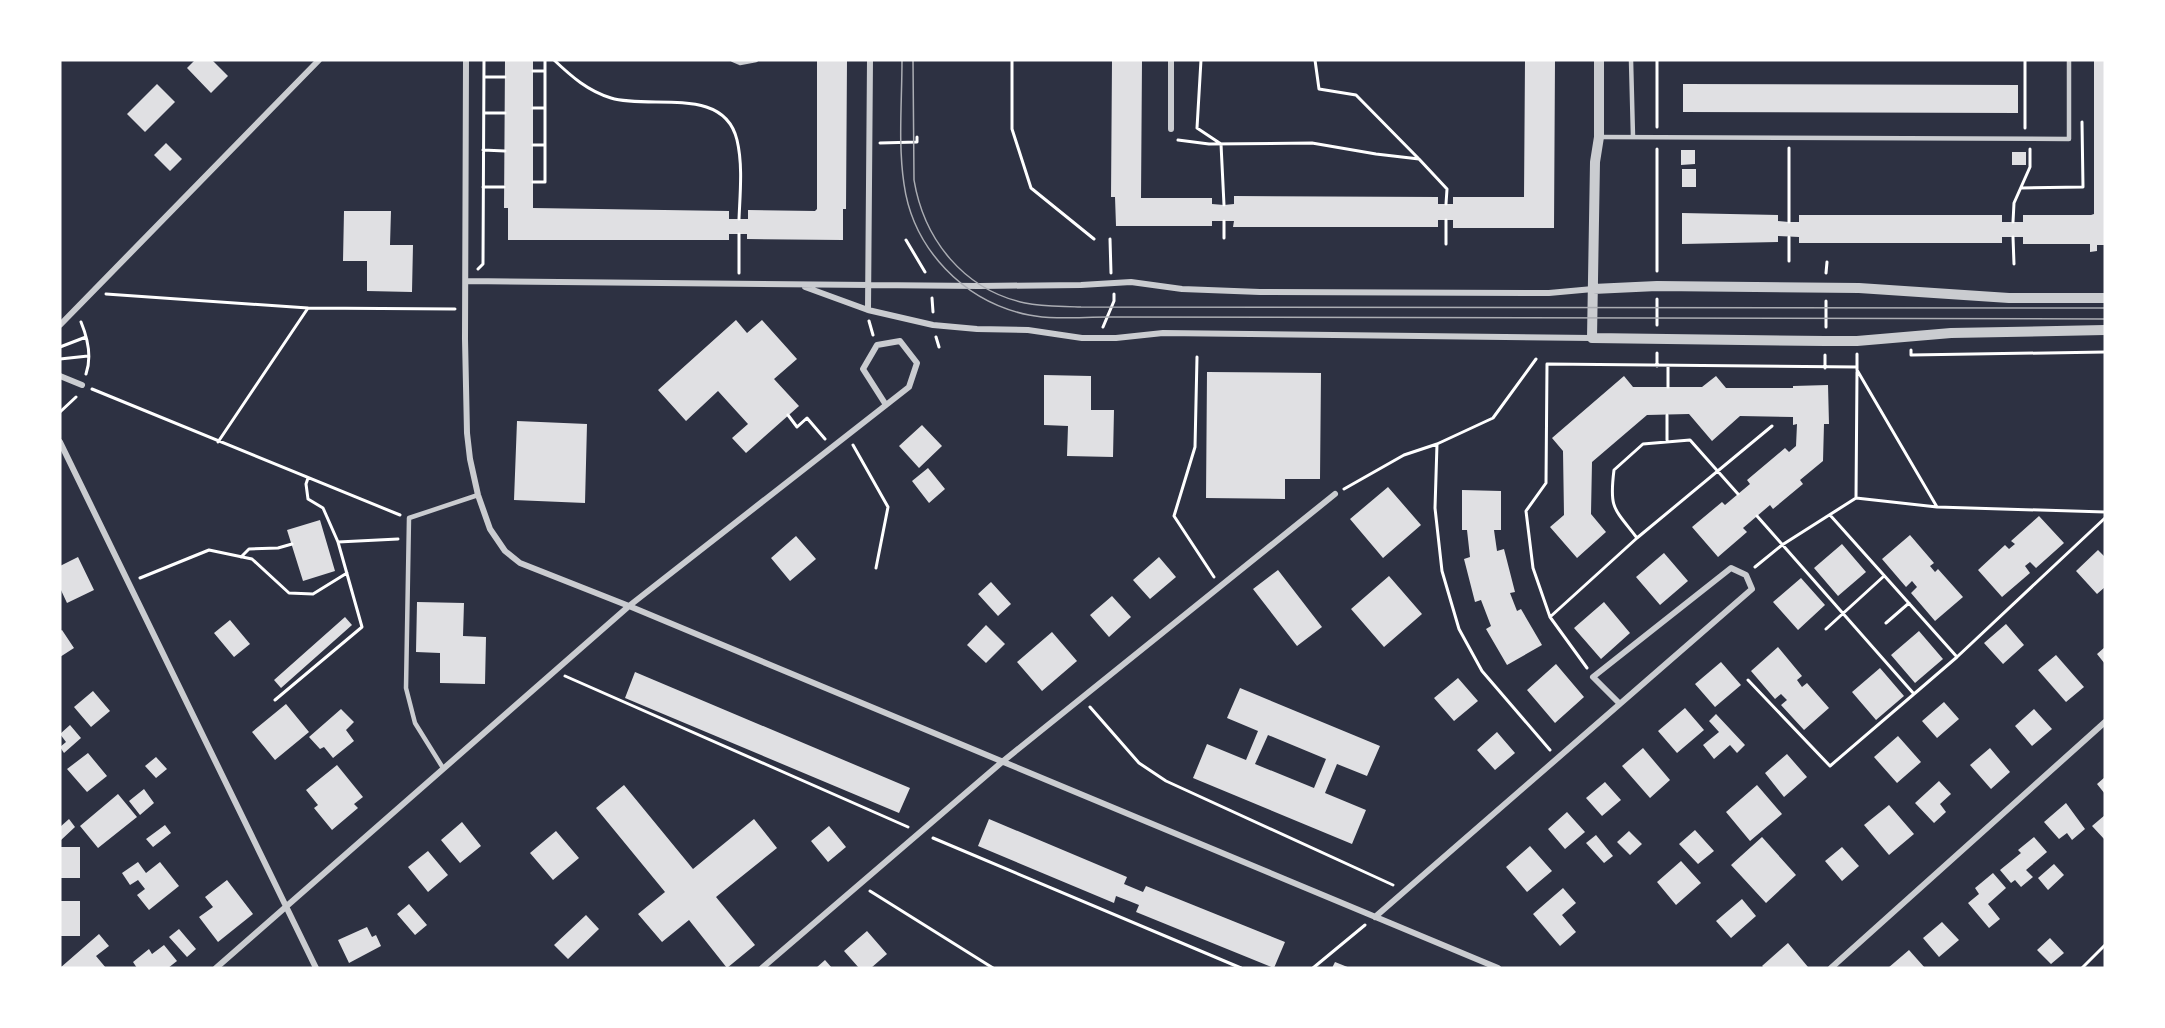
<svg xmlns="http://www.w3.org/2000/svg" width="2165" height="1028" font-family="Raleway,sans-serif">
	<style>
		.building { fill: #e0e0e3; fill-rule: evenodd }
		.lines { fill: none; stroke-linecap: round; stroke-linejoin: round }
		.path { stroke: #fff; stroke-width: 3 }
		.service { stroke: #caccd0; stroke-width: 4.5 }
		.minor { stroke: #caccd0; stroke-width: 6 }
		.tertiary { stroke: #caccd0; stroke-width: 10 }
		.tram { stroke: #abadb3; stroke-width: 1.5 }
	</style>
	<rect width="100%" height="100%" fill="#2d3142"/>
	<path class="building" d="M195 60H212L228 76 211 93 187 68Z
		M505 60H533V208L729 211V219H748V210L815 211 817 209V60H847L846 209H843V240L747 239V234H729V240H508V208H504Z
		M1112 60H1142L1141 198H1212V204L1224 205 1234 204V196L1438 197V204H1453V197H1524L1525 60H1555L1554 228H1453V220H1438V227H1233L1234 221H1212V226H1116L1115 197H1111Z
		M2094 60H2105V245H2097V251L2090 252V244H2023V237H2002V243H1799V237L1778 236V242L1682 244V213L1778 215V221L1789 222H1799V215H2002V222H2023V215H2091L2094 214Z
		M157 84 175 102 145 132 127 114Z
		M1683 84 2018 85V113L1683 112Z
		M166 143 182 159 170 171 154 155Z
		M1681 150H1695V164L1681 165Z
		M2012 152H2026V165H2012Z
		M1682 169H1696V187H1682Z
		M344 211H391L390 245H413L412 292 367 291V261H343Z
		M736 320 747 333 762 320 797 359 774 379 799 406 746 453 732 438 748 424 718 391 686 421 658 390Z
		M1207 372 1321 373 1320 479H1285V499L1206 498Z
		M1044 375 1091 376V410H1114L1113 457 1067 456 1068 426 1044 425Z
		M1624 376 1633 387H1702L1716 376 1726 388H1793V386L1828 385 1829 424H1824L1823 461 1800 480 1803 484 1773 509 1770 505 1743 528 1747 532 1718 557 1692 527 1722 502 1725 505 1738 494 1750 484 1747 480 1785 448 1789 452 1796 446 1797 424 1793 425V417L1740 416 1712 441 1689 414 1647 415 1592 462 1591 514 1606 532 1577 558 1550 527 1564 515 1563 451 1552 438Z
		M517 421 587 424 585 503 514 500Z
		M922 425 942 446 919 468 899 446Z
		M928 468 945 489 929 503 912 481Z
		M1388 487 1421 525 1383 558 1350 519Z
		M1462 490 1501 491V530H1494L1497 551 1504 549 1515 592 1510 593 1517 611 1521 609 1542 645 1507 665 1486 629 1491 626 1481 600 1475 602 1464 559 1470 557 1467 530H1462Z
		M2039 516 2064 543 2036 568 2030 562 2025 566 2030 573 2002 597 1978 570 2005 545 2009 549 2015 544 2011 541Z
		M320 520 335 571 303 581 287 530Z
		M1910 535 1934 563 1930 566 1935 572 1938 569 1963 597 1935 621 1911 593 1917 587 1912 581 1906 587 1882 559Z
		M796 536 816 559 790 581 771 558Z
		M1842 544 1866 572 1838 596 1814 568Z
		M2098 550 2105 557V587L2097 594 2076 571Z
		M1664 553 1688 581 1660 605 1636 577Z
		M78 557 94 590 67 603 60 588V566Z
		M1159 557 1176 577 1150 599 1133 580Z
		M1278 570 1322 627 1297 646 1253 589Z
		M1389 576 1422 614 1384 647 1351 609Z
		M1801 578 1825 605 1798 630 1773 602Z
		M991 582 1011 604 998 616 978 594Z
		M1112 596 1131 617 1109 637 1090 615Z
		M417 602 464 603 463 636 486 637 485 684 440 683V653L416 652Z
		M1604 602 1630 633 1601 659 1574 628Z
		M345 617 352 625 281 688 274 680Z
		M230 620 250 644 234 657 214 633Z
		M2006 624 2024 645 2003 664 1984 643Z
		M986 625 1005 644 986 663 967 645Z
		M62 630 74 648 60 657V631Z
		M1919 631 1943 659 1915 683 1891 655Z
		M1052 632 1077 661 1042 691 1017 662Z
		M1778 647 1802 676 1797 680 1802 687 1807 683 1829 708 1804 730 1781 705 1787 700 1781 694 1775 699 1751 671Z
		M2105 647V664L2097 654Z
		M2056 655 2084 687 2066 702 2038 670Z
		M1721 662 1741 685 1715 707 1695 684Z
		M1556 664 1584 697 1555 723 1527 690Z
		M1880 668 1904 696 1876 720 1852 692Z
		M635 672 910 788 899 813 625 698Z
		M1458 678 1478 701 1454 721 1434 698Z
		M1240 688 1380 746 1367 776 1337 764 1325 793 1366 810 1352 844 1193 778 1207 744 1246 760 1258 731 1227 718ZM1268 735 1326 759 1314 788 1255 764Z
		M93 691 110 711 91 727 74 707Z
		M1944 702 1959 719 1937 738 1922 721Z
		M286 704 309 732 275 760 252 732Z
		M1685 708 1704 730 1677 753 1658 731Z
		M341 709 354 722 346 730 354 741 333 758 324 747 320 749 309 737Z
		M2034 709 2052 729 2032 746 2015 726Z
		M1716 714 1745 745 1737 753 1730 745 1714 759 1703 745 1719 732 1709 721Z
		M70 725 81 738 64 753 60 747 66 742 60 734Z
		M1497 732 1515 753 1495 770 1477 750Z
		M1898 736 1921 762 1897 783 1874 757Z
		M1643 748 1670 780 1650 798 1622 766Z
		M1990 748 2010 772 1991 789 1970 765Z
		M88 753 107 776 87 792 67 769Z
		M1787 754 1807 777 1784 797 1765 773Z
		M156 757 167 769 156 778 145 766Z
		M337 765 363 797 354 804 358 808 332 830 314 808 318 805 306 790Z
		M2105 777V794L2097 784Z
		M1939 781 1951 794 1940 804 1946 812 1934 823 1915 803Z
		M1605 782 1621 800 1602 816 1586 798Z
		M624 785 693 869 754 819 777 848 716 897 755 945 727 968 689 920 662 942 638 914 665 892 596 808Z
		M1757 785 1782 814 1750 841 1726 812Z
		M144 789 154 803 140 815 129 801Z
		M118 794 137 817 98 848 80 826Z
		M2066 803 2085 829 2072 840 2067 833 2059 839 2044 822Z
		M1889 805 1914 834 1889 855 1864 825Z
		M1567 812 1585 832 1565 849 1548 829Z
		M2105 815V840L2092 826Z
		M69 819 75 827 60 841V827Z
		M989 819 1127 877 1124 884 1143 892 1146 886 1285 942 1274 968 1136 912 1139 905 1129 901 1116 896 1114 903 978 846Z
		M462 822 481 846 460 863 441 840Z
		M165 825 171 833 153 847 146 839Z
		M829 826 846 847 828 862 811 841Z
		M1695 830 1714 851 1698 864 1679 844Z
		M556 831 579 858 553 880 530 853Z
		M1629 831 1642 844 1630 855 1617 842Z
		M1596 835 1613 856 1604 863 1586 843Z
		M1762 837 1796 875 1766 903 1731 865Z
		M2034 837 2047 852 2026 870 2033 877 2021 887 2015 880 2011 883 2000 870 2021 853 2018 850Z
		M1530 846 1552 871 1527 892 1506 867Z
		M60 847H80V878H60Z
		M1842 847 1859 866 1842 881 1825 861Z
		M428 851 448 875 428 892 408 867Z
		M1681 861 1701 883 1676 905 1657 882Z
		M138 862 146 873 160 862 179 886 149 910 137 895 145 889 138 880 130 885 122 873Z
		M2054 864 2064 875 2048 890 2038 878Z
		M1993 873 2006 888 1988 904 2000 919 1989 928 1968 903 1979 894 1975 888Z
		M227 880 253 914 218 942 199 917 213 907 205 897Z
		M1563 888 1576 903 1562 915 1576 932 1560 946 1533 914Z
		M1742 899 1756 916 1731 938 1716 921Z
		M60 901H80V936H60Z
		M409 904 427 925 415 935 397 914Z
		M586 915 599 929 568 959 554 945Z
		M1942 922 1959 940 1939 957 1923 938Z
		M367 927 372 937 376 935 381 946 349 963 338 940Z
		M179 929 196 949 187 957 169 937Z
		M867 931 887 954 871 968H859L844 951Z
		M99 934 109 946 96 956 106 968H60Z
		M2050 938 2064 953 2051 964 2037 950Z
		M1788 943 1808 967 1764 968 1762 966Z
		M164 945 177 961 168 968H137L133 962 149 949 152 954Z
		M1909 950 1925 968H1888Z
		M825 960 832 968H816Z
		M1335 962 1350 968H1332Z"/>
	<g class="lines">
		<path class="path" d="M554 60C572 77 588 91 611 98 651 110 724 85 737 140 743 165 740 194 739 219
			M1012 60V129L1031 188 1094 239
			M1201 60 1197 128 1221 144 1224 205
			M1315 60 1319 89 1356 95 1418 158
			M533 71H545
			M484 77H505
			M533 108H545
			M484 113H505
			M1657 127V60
			M2025 128V60
			M1178 140 1209 144 1312 143 1376 154 1419 159 1447 189 1446 204
			M880 143 917 142V137
			M533 145H545
			M1657 149V271
			M483 150 505 151
			M533 182H545V60
			M483 187H504
			M2021 188 2083 187 2082 122
			M1446 220V244
			M1789 222V148
			M2013 222 2014 203 2030 167V149
			M2013 237 2014 264
			M1224 238V221
			M1110 239 1111 273
			M906 240 925 272
			M1789 261V237
			M478 269 483 264 484 60
			M739 273V234
			M1826 273 1827 262
			M106 294 308 308
			M932 298 933 312
			M1657 299V325
			M869 321 873 335
			M81 322C88 339 92 357 86 374
			M1103 327 1114 301V294
			M1826 327V301
			M936 337 939 347
			M60 347 86 337
			M1911 350V355L2105 352
			M1657 353V366
			M1857 354V370L1937 507 2105 512
			M1197 357 1195 447 1174 516 1214 577
			M60 359 88 356
			M1825 368V355
			M1668 387V366
			M92 389 400 515
			M60 412 76 397
			M788 415 797 427 807 418 825 439
			M1667 440V415
			M218 442 308 308 455 309
			M1437 444 1435 508 1442 571 1459 629 1482 671 1550 750
			M853 445 888 507 876 568
			M308 478 306 484 308 499 323 508 338 542
			M1344 489 1404 455 1437 444 1493 418 1536 359
			M1856 498 1937 507
			M1757 516 1914 694 1957 657 1830 515
			M1637 538C1614 508 1609 509 1614 470L1643 444 1690 440 1738 494
			M241 557 249 549 278 548 292 544
			M1755 567 1782 545 1856 498 1857 372
			M140 578 209 550 252 559 289 593 313 594 347 573
			M1550 617 1637 538 1772 426
			M1886 623 1909 603
			M1826 629 1884 576
			M1957 657 2105 518
			M1587 668 1550 617 1533 568 1526 511 1546 483 1547 364 1857 367
			M565 676 908 827
			M1748 680 1830 766 1914 694
			M275 700 362 627 338 542 398 539
			M1090 707 1139 763 1166 781 1393 885
			M933 838 1241 968
			M870 891 993 968
			M1313 968 1365 925
			M2082 968 2105 945"/>
		<path class="service" d="M733 60 740 63 756 60
			M1631 60 1633 137
			M1599 137 2069 139V60
			M443 768 415 723 406 688 409 518 478 495"/>
		<path class="minor" d="M466 60 465 339 467 433 470 459 478 495 490 529 505 551 520 563 629 606 1498 968
			M1171 60V129
			M466 281 979 286 1081 285 1131 282 1182 289 1260 292 1549 293 1593 289
			M805 287 868 310 933 325 977 329 1028 330 1082 338H1116L1163 333 1592 338
			M868 310 870 60
			M60 325 319 60
			M60 376 82 385
			M60 442 316 968
			M1375 917 1752 589 1746 575 1731 568 1593 677 1620 704
			M216 968 629 606 909 387 917 363 900 341 877 345 863 369 886 405
			M762 968 1002 762 1335 494
			M1831 968 2105 722"/>
		<path class="tertiary" d="M1599 60V137L1595 162 1592 338 1825 341H1857L1951 333 2105 330
			M1593 289 1657 286 1859 288 2009 298H2105"/>
		<path class="tram" d="M902 60C902 101 898 144 904 184 913 249 964 302 1029 315 1054 320 1081 317 1107 317L2105 319
			M913 60 914 180C924 240 964 290 1025 303 1043 307 1062 306 1081 307L2105 308"/>
	</g>
	<rect width="2165" height="1028" fill="none" stroke="#ffffff" stroke-width="123"/>
</svg>
